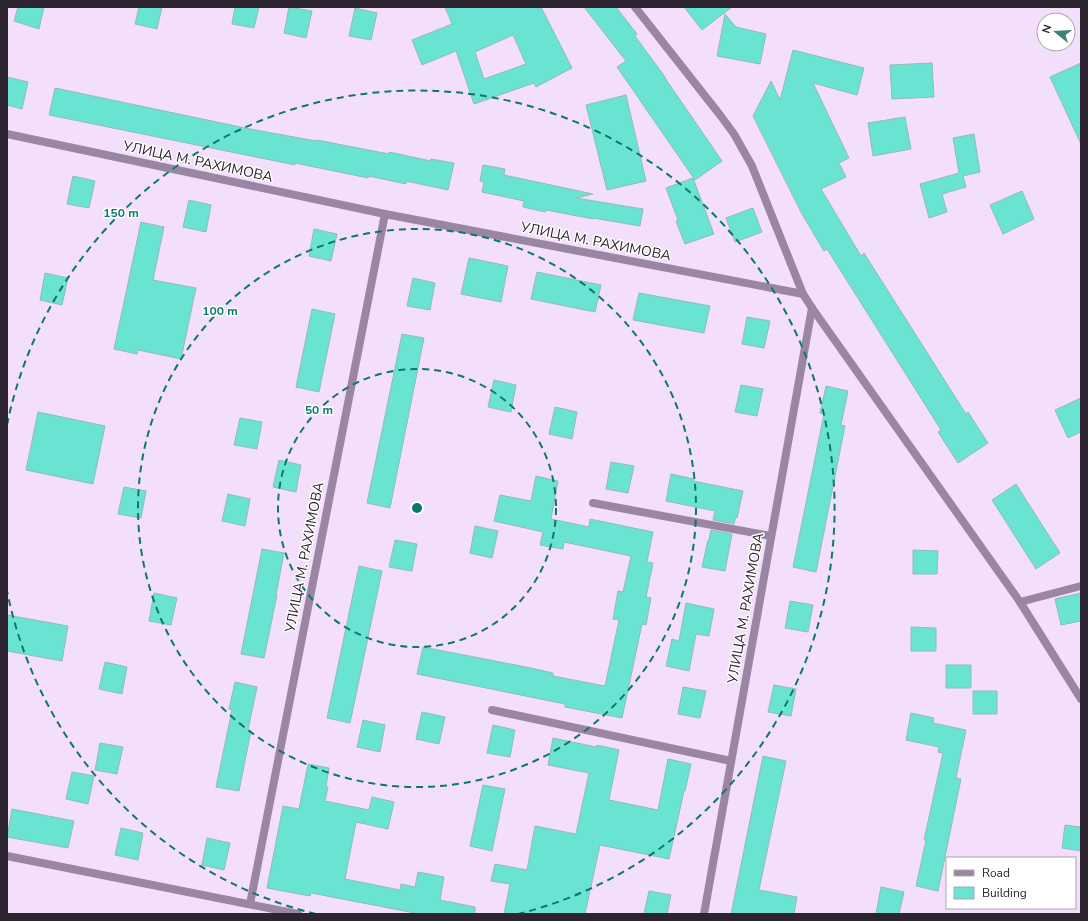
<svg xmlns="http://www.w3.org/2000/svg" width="1088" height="921" font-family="'Nunito Sans',sans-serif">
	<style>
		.building { fill: #6ae4d2; stroke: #94bbb4; fill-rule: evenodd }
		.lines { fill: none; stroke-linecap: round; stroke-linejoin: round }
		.minor { stroke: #9a85a3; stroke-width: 8 }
		.tertiary { stroke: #9a85a3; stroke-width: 8 }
		.ring { fill: none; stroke: #0f766e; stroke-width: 2; stroke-dasharray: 7 5 }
		.labels { text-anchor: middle; stroke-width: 3; stroke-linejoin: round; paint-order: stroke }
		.street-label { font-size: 14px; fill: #2c242f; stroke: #fff }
		.centre { fill: #0f766e; stroke: #fff; stroke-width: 2 }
		.ring-label { font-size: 12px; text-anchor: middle; font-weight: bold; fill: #0f766e; stroke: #fff; stroke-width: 3; stroke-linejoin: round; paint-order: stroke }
	</style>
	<rect width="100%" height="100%" fill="#f3dffb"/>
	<path class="building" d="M18 7H44L39 29 14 21Z
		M139 7H162L157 29 135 24Z
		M235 7H259L254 28 232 24Z
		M289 7 312 11 306 38 284 33Z
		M445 7H541L572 68 536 87 534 83 474 104 456 51 422 65 412 40 452 24ZM513 35 526 64 484 79 475 52Z
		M584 7H616L637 34 635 36 665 77V78L722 161 695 180 617 67 626 61Z
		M684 7H732L702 30Z
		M355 8 377 13 371 40 349 36Z
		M725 14 736 27 766 34 760 64 717 56Z
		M793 50 864 68 857 95 813 83 849 158 839 163 846 177 821 189 861 256 864 253 966 414 968 412 988 443 958 463 938 432 941 430 827 249 824 251 802 214 753 116 771 81 780 100Z
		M932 63 934 97 892 99 890 65Z
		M1081 63V144L1050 77Z
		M7 77 28 82 22 109 7 105Z
		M55 88 245 128 316 141 317 140 389 154V152L431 161V159L454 163 448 190 406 181V184L369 176 368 178 295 163V165L49 115Z
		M626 95 646 181 607 190 586 105Z
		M905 117 911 149 873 156 868 123Z
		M974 134 980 172 963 176 966 187 942 194 947 212 929 218 920 184 959 173 953 138Z
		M483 165 505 169 504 175 593 194 576 198 643 209 640 226 593 218V219L546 210 545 212 523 207 524 201 482 192 484 182 480 181Z
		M73 176 95 181 89 208 67 204Z
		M693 178 714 234 685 244 676 221 678 220 666 188Z
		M1022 191 1034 219 1003 234 990 205Z
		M189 200 211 205 206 232 183 227Z
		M753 208 762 232 735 242 726 218Z
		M141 222 164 227 153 280 196 288 181 359 138 350 137 354 114 349Z
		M314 229 337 234 331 261 309 256Z
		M469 258 508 266 501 302 461 294Z
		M537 272 601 285 595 312 531 299Z
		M45 273 68 278 62 305 40 300Z
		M413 278 435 283 430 310 407 306Z
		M639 293 710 306 704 333 633 320Z
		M312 309 335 314 319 392 296 387Z
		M747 317 770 321 764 348 742 344Z
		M402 334 424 338 390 508 367 503Z
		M494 380 516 385 511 412 488 407Z
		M741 385 763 389 757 416 735 412Z
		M826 386 848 391 841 425 845 426 816 572 793 567 824 414 820 413Z
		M1081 398V432L1068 438 1055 410Z
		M555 407 577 412 572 439 549 434Z
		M38 412 105 426 93 484 26 470Z
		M240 418 262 422 257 449 234 445Z
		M279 460 301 465 296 492 273 487Z
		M611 462 634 466 628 493 606 489Z
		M671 474 694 479 693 481 743 491 737 518 736 517 734 524 713 520 715 511 666 501Z
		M536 476 558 481 551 519 589 527 590 519 653 532 647 562 653 563 646 597 651 598 646 625 642 624 622 718 565 707V704L417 674 423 647 531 668 553 673V676L605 686 619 620 613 619 618 591 623 592 631 556 564 542 563 549 540 545 543 532 494 521 500 495 531 501Z
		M1016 484 1060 553 1036 569 992 500Z
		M124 487 146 491 141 518 118 514Z
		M228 494 250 499 245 526 222 521Z
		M475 526 498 531 492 558 470 553Z
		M711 530 732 534 725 571 702 567 708 540H709Z
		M395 540 417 544 412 571 389 567Z
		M262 549 284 553 276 595H277L264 658 241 654Z
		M913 550 938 551 937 574H913Z
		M359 566 382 571 350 723 327 718Z
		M154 593 177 598 171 625 149 621Z
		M1081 593V621L1061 625 1055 599Z
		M790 601 813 605 808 632 785 628Z
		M686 603 714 609 709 636 696 634 689 671 666 666 672 639 679 641Z
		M7 615 68 626 62 661 7 651Z
		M911 627 936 628V651H911Z
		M105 662 127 667 122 694 99 689Z
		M946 665H971V688H946Z
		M235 682 257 687 248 730 251 731 239 791 216 787 232 710 229 709Z
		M774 685 796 689 791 716 768 712Z
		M683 687 706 691 700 718 678 714Z
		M973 691H997V714H973Z
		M422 712 445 717 439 744 416 739Z
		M911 713 934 718 933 723 966 730 956 778 961 779 938 891 916 886 926 840H924L943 753 938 752 939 747 906 740Z
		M363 720 385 725 380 752 357 747Z
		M493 725 515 730 510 757 487 753Z
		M553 738 596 747 597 745 619 750 609 800 658 810 668 759 691 764 685 791H684L669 859 600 845 585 914H504L510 884 491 881 495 864 527 870 535 826 576 834 589 773 548 765Z
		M100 743 123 747 117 774 95 770Z
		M763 756 786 761 759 890 797 897 794 914H731Z
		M308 764 329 768 326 787H328L325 801 369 810 372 797 394 802 388 829 356 822 345 879 400 890 401 884 415 887 418 872 444 877 440 900 475 907V914H420L311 893 310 896 267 888 283 806 299 809Z
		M72 772 94 776 88 804 66 799Z
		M483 785 505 789 492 851 470 846Z
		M12 809 74 821 68 848 7 837Z
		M1065 825 1081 827V851L1062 848Z
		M121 828 143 833 138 860 115 855Z
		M207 838 230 843 224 870 202 865Z
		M881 887 904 892 899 914H876Z
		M649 891 671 895 667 914H644Z"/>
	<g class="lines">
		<path class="minor" d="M7 134 385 214 803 294
			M593 503 771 536
			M1020 602 1081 586
			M492 710 731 761
			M250 904 385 214
			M704 914 812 308"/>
		<path class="tertiary" d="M635 7 720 115 734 134 752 166 803 294 812 308 1020 602 1081 699
			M7 856 298 914"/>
	</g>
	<g class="ring">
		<circle cx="417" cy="508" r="139"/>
		<circle cx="417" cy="508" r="279"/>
		<path d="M316 914A418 418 0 0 1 7 591M7 425A418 418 0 1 1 518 914"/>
	</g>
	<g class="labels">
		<g class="street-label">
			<text transform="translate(198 161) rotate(12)" y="5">УЛИЦА М. РАХИМОВА</text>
			<text transform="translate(596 241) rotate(11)" y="5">УЛИЦА М. РАХИМОВА</text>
			<text transform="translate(304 557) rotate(-79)" y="5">УЛИЦА М. РАХИМОВА</text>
			<text transform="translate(745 608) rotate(-80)" y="5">УЛИЦА М. РАХИМОВА</text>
		</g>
	</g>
	<circle cx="417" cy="508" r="6" class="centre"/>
	<g class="ring-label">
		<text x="121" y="217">150 m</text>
		<text x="220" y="315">100 m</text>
		<text x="319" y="414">50 m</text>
	</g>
	<rect width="1088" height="921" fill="none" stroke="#2c242f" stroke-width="16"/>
	<rect x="946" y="857" width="130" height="52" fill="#ffffff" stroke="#aba7ac"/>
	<rect x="954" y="870" width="20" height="6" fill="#9a85a3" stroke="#aba7ac"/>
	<text x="982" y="877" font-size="12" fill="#2c242f">Road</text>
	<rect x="954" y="887" width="20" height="12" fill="#6ae4d2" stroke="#aba7ac"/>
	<text x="982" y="897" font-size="12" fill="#2c242f">Building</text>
	<g transform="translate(1056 32) rotate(288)"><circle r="19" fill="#ffffff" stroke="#aba7ac"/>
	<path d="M0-3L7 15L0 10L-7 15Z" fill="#3d8277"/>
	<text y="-6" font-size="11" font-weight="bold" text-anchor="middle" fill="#2c242f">N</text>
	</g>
</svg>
